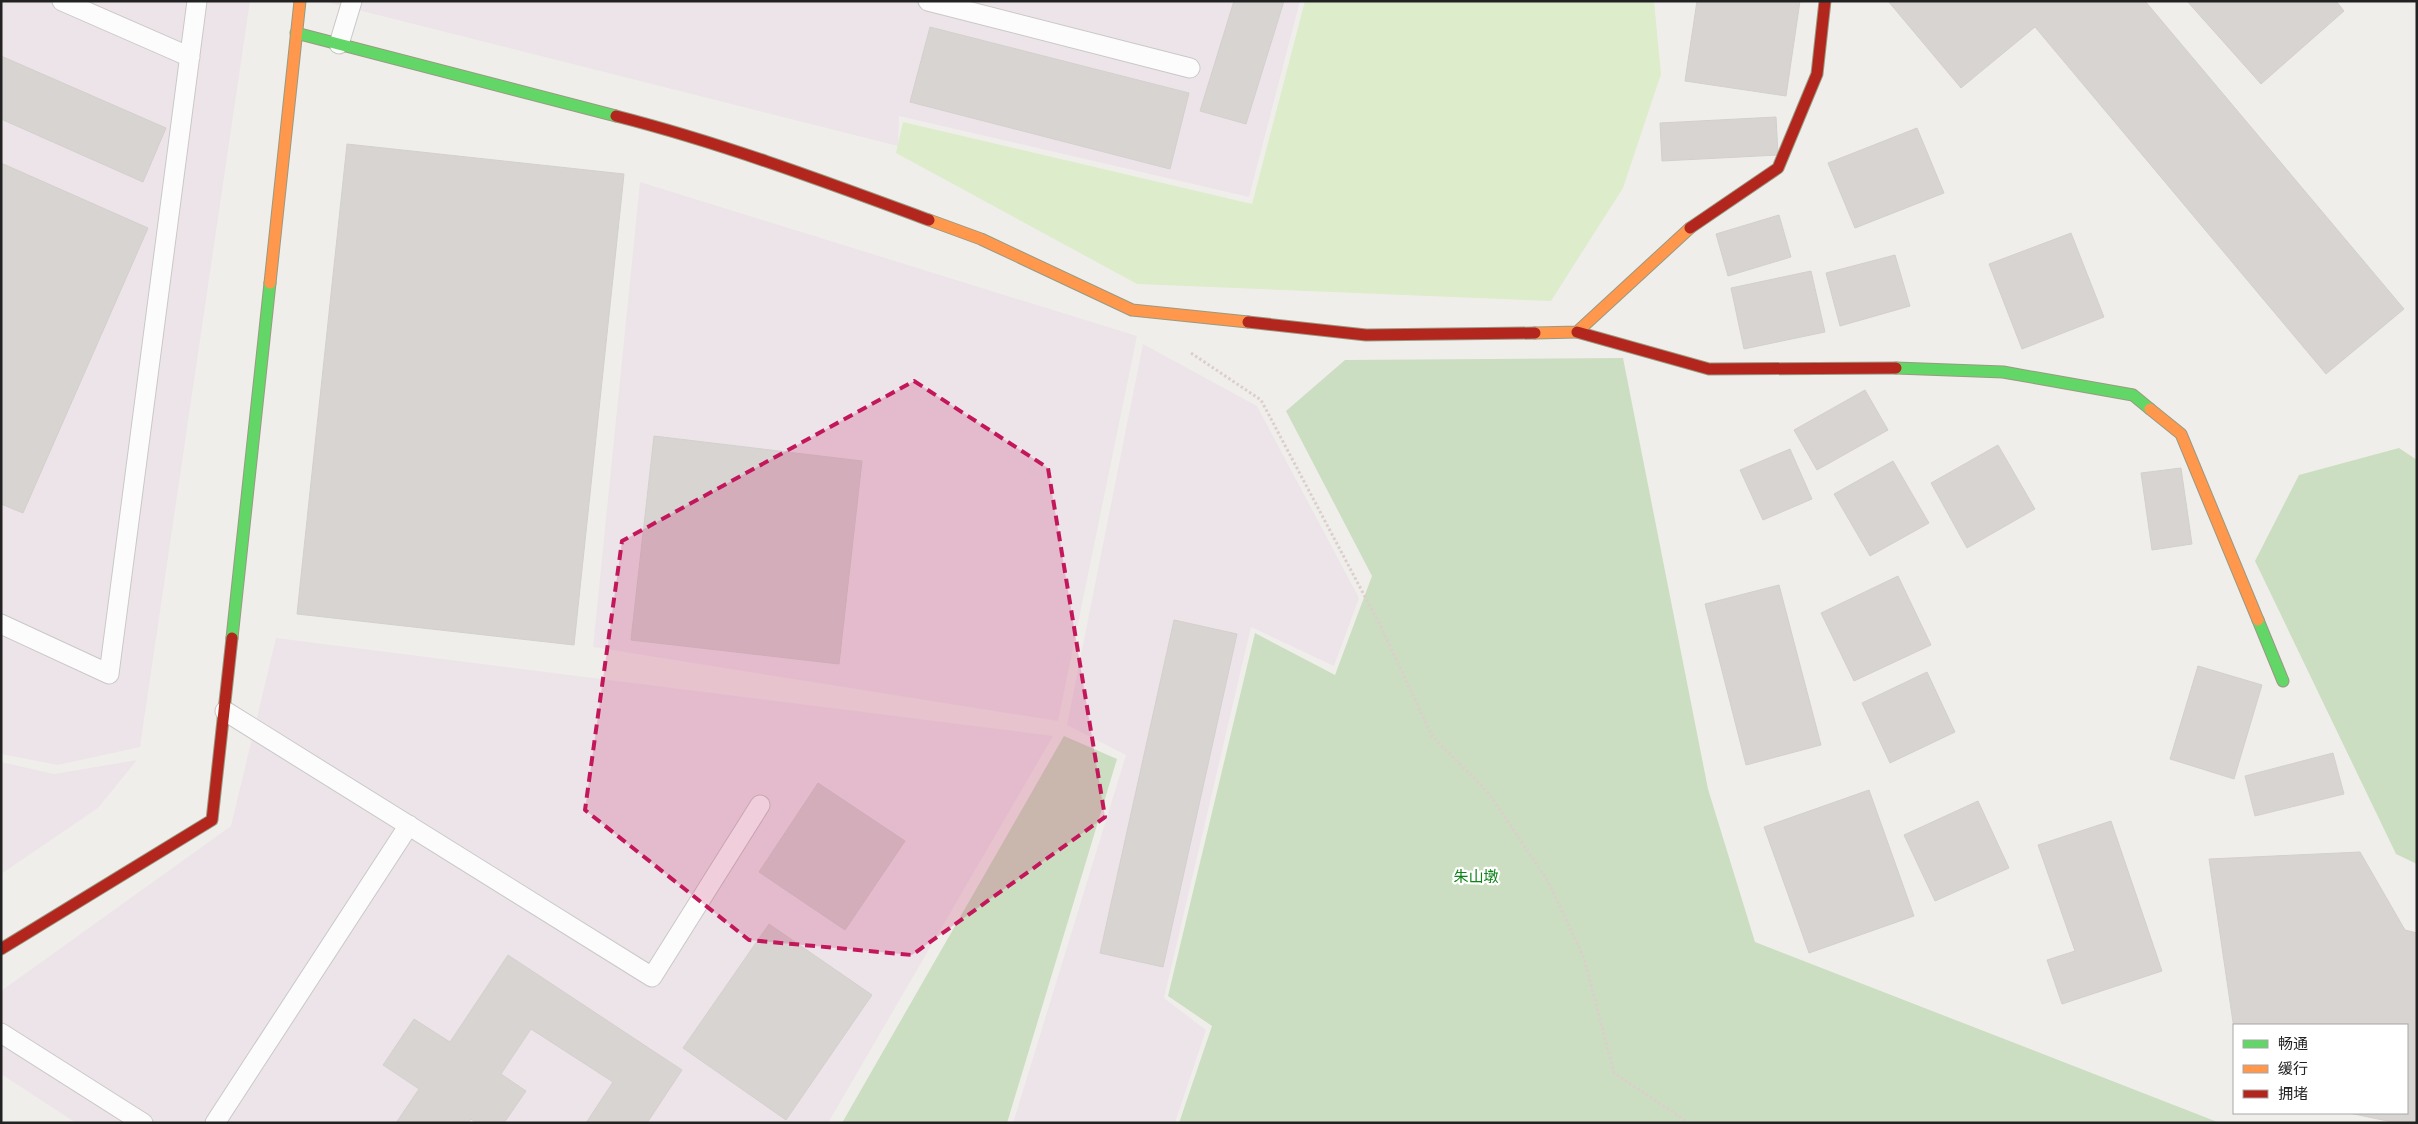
<svg xmlns="http://www.w3.org/2000/svg" width="2418" height="1124" font-family="'DejaVu Sans','Noto Sans SC',sans-serif">
	<style>
		.industrial { fill: #ede4e9 }
		.grass { fill: #ddeccb }
		.forest { fill: #cbdec1 }
		.building { fill: #d7d4d2; stroke: #d3d0cc }
		.lines { fill: none; stroke-linecap: round; stroke-linejoin: round }
		.lane-casing { stroke: #c9c8c7; stroke-width: 21 }
		.fast-casing { stroke: #999a82; stroke-width: 13 }
		.slow-casing { stroke: #999a82; stroke-width: 13 }
		.jam-casing { stroke: #999a82; stroke-width: 13 }
		.path { stroke: #dccecd; stroke-width: 3; stroke-dasharray: 2.5 2.5; stroke-linecap: butt }
		.lane { stroke: #fdfcfc; stroke-width: 19 }
		.fast { stroke: #63d668; stroke-width: 11 }
		.slow { stroke: #ff974d; stroke-width: 11 }
		.jam { stroke: #b3261e; stroke-width: 11 }
		.marked { fill: #c2185b; fill-opacity: 0.2; stroke: #c2185b; stroke-width: 4; stroke-dasharray: 10 6; stroke-linejoin: round }
		.labels { text-anchor: middle; stroke-width: 4.5; stroke-linejoin: round; paint-order: stroke }
		.park-label { font-size: 15px; fill: #0c8416; stroke: #fff }
	</style>
	<rect width="100%" height="100%" fill="#f0eeeb"/>
	<path class="industrial" d="M1 1H250L140 747 58 765 1 754Z
		M322 1H1300L1249 197 899 116 898 146Z
		M640 182 1137 336 1058 721 593 647Z
		M1143 344 1257 406 1359 598 1334 666 1251 627 1164 998 1206 1030 1175 1123H1013L1126 755 1067 725Z
		M276 638 1053 736 828 1123H76L1 1074V991L231 826Z
		M137 760 98 808 1 874V762L54 774Z"/>
	<path class="grass" d="M1305 1H1654L1661 74 1623 188 1551 301 1137 284 896 153 903 122 1252 204Z"/>
	<path class="forest" d="M1623 358 1708 789 1755 942 2220 1123H1179L1212 1026 1168 996 1255 633 1335 675 1372 576 1286 411 1345 360Z
		M2399 448 2417 460V864L2396 854 2255 561 2299 475Z
		M1064 736 1117 759 1007 1123H842Z"/>
	<path class="building" d="M1234 1H1284L1246 124 1200 111Z
		M1697 1H1800L1786 96 1685 81Z
		M1888 1H2145L2404 309 2326 374 2035 27 1961 88Z
		M2187 1H2336L2344 11 2261 84Z
		M930 27 1189 93 1170 169 910 102Z
		M1 56 166 128 143 182 1 119Z
		M1776 117 1778 155 1662 161 1660 123Z
		M1917 128 1944 193 1855 228 1828 163Z
		M347 144 624 174 574 645 297 614Z
		M1 163 148 228 23 513 1 504Z
		M1779 215 1791 257 1728 276 1716 234Z
		M2071 233 2104 317 2022 349 1989 264Z
		M1895 255 1910 306 1840 326 1826 273Z
		M1811 271 1825 332 1744 349 1731 288Z
		M1865 390 1888 430 1817 470 1794 430Z
		M654 436 862 461 839 664 631 640Z
		M1998 445 2035 509 1967 548 1931 483Z
		M1790 449 1812 499 1763 520 1740 470Z
		M1893 461 1929 523 1870 556 1834 494Z
		M2181 468 2192 544 2152 550 2141 473Z
		M1898 576 1931 645 1854 681 1821 613Z
		M1779 585 1821 745 1746 765 1705 604Z
		M1174 620 1237 634 1163 967 1100 953Z
		M2198 666 2262 685 2234 779 2170 759Z
		M1927 672 1955 732 1890 763 1862 703Z
		M2333 753 2344 794 2255 816 2245 776Z
		M818 783 905 841 845 930 759 872Z
		M1869 790 1914 916 1809 953 1764 827Z
		M1978 801 2009 868 1935 901 1904 835Z
		M2111 821 2162 971 2062 1004 2047 960 2075 951 2038 845Z
		M2360 852 2405 930 2417 933V1123H2397L2349 1113H2407V1025H2234V1029L2209 859Z
		M769 924 872 995 786 1120 683 1048Z
		M508 955 682 1070 647 1123H586L613 1082 531 1029 501 1074 526 1091 504 1123H476L471 1119 468 1123H396L419 1089 383 1065 414 1019 450 1042Z"/>
	<g class="lines">
		<defs>
			<path id="lane" d="M62 1 190 57
				M928 1 1190 68
				M339 44 352 1
				M1 624 109 674 197 1
				M225 711 652 977 760 805
				M1 1033 143 1123
				M215 1123 409 825"/>
			<path id="fast" d="M296 33 616 116
				M1896 368 2003 372 2133 395 2150 409
				M2258 620 2283 681
				M232 638 270 283"/>
			<path id="slow" d="M929 220 981 239 1132 310 1248 322
				M270 283 300 1
				M1535 333 1577 332 1690 228
				M2150 409 2181 434 2258 620"/>
			<path id="jam" d="M616 116C722 143 826 182 929 220
				M1690 228 1778 168 1817 74 1825 1
				M1248 322 1366 335 1535 333
				M1577 332 1709 369 1896 368
				M1 949 212 820 232 638"/>
		</defs>
		<use href="#lane" class="lane-casing"/>
		<use href="#fast" class="fast-casing"/>
		<use href="#slow" class="slow-casing"/>
		<use href="#jam" class="jam-casing"/>
		<path class="path" d="M1191 353 1261 400 1381 627 1432 736 1487 791 1548 881 1584 958 1614 1073 1689 1123"/>
		<use href="#lane" class="lane"/>
		<use href="#fast" class="fast"/>
		<use href="#slow" class="slow"/>
		<use href="#jam" class="jam"/>
	</g>
	<path class="marked" d="M914 381 1048 468 1105 817 912 955 749 940 585 810 622 541Z"/>
	<g class="labels">
		<g class="park-label">
			<text x="1476" y="882">朱山墩</text>
		</g>
	</g>
	<rect width="2418" height="1124" fill="none" stroke="#222222" stroke-width="5"/>
	<rect x="2233" y="1024" width="175" height="90" fill="#ffffff" stroke="#a7a7a7"/>
	<rect x="2243" y="1040" width="25" height="8" fill="#63d668" stroke="#a7a7a7"/>
	<text x="2278" y="1049" font-size="15" fill="#222222">畅通</text>
	<rect x="2243" y="1065" width="25" height="8" fill="#ff974d" stroke="#a7a7a7"/>
	<text x="2278" y="1074" font-size="15" fill="#222222">缓行</text>
	<rect x="2243" y="1090" width="25" height="8" fill="#b3261e" stroke="#a7a7a7"/>
	<text x="2278" y="1099" font-size="15" fill="#222222">拥堵</text>
</svg>
